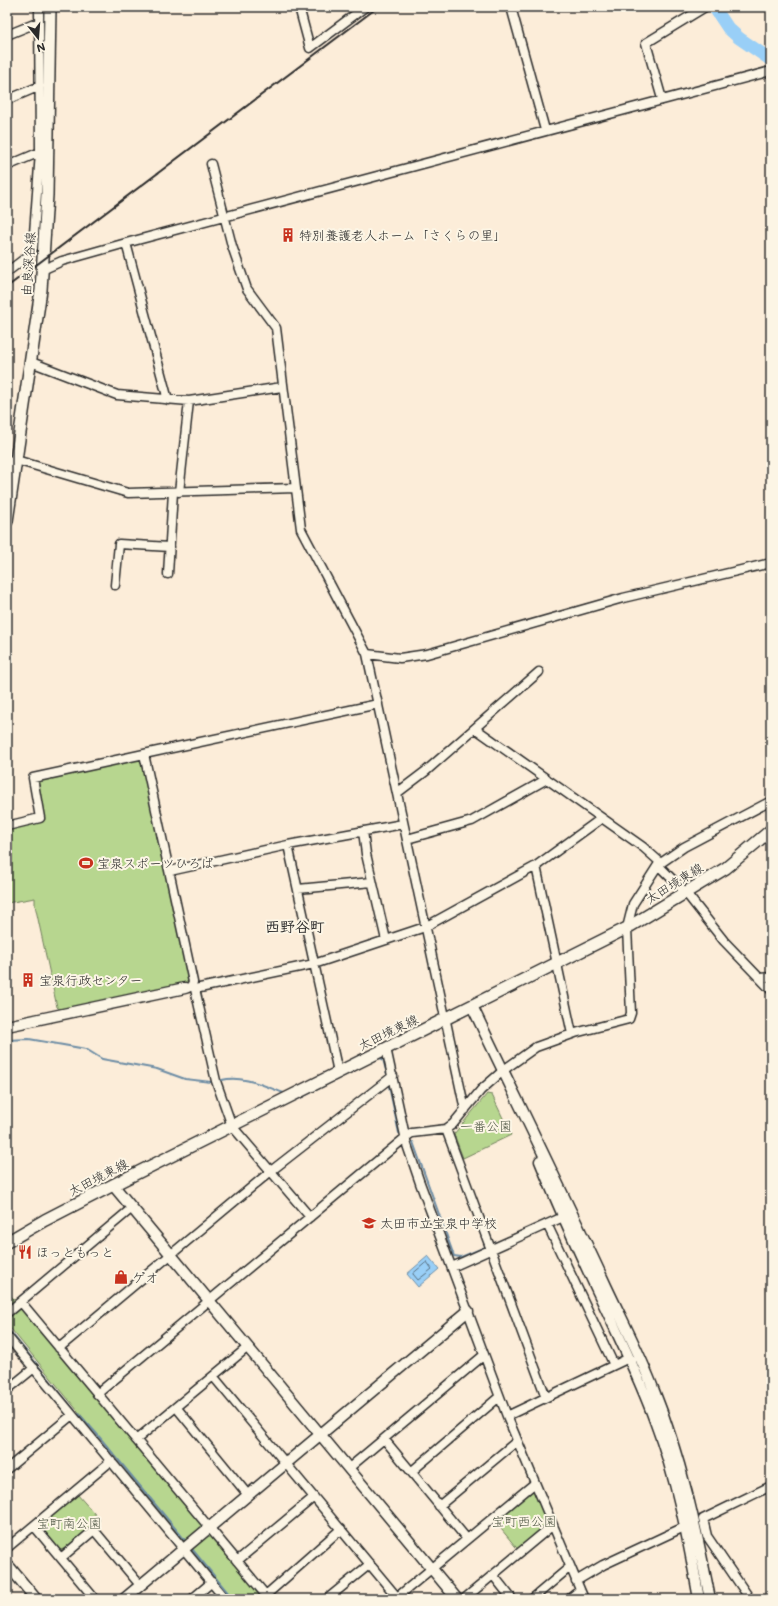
<svg xmlns="http://www.w3.org/2000/svg" width="778" height="1606" font-family="Mali,'Klee One',sans-serif">
	<style>
		.green { fill: #b7d68f; stroke: #71805d }
		.water { fill: #99cff7; stroke: #6d8da5 }
		.lines { fill: none; stroke-linecap: round; stroke-linejoin: round }
		.shore { stroke: #576d7d; stroke-width: 1 }
		.stream { stroke: #6d8da5; stroke-width: 2 }
		.river { stroke: #99cff7; stroke-width: 13 }
		.minor-casing { stroke: #2b2b2b; stroke-width: 11 }
		.tertiary-casing { stroke: #2b2b2b; stroke-width: 13 }
		.secondary-casing { stroke: #2b2b2b; stroke-width: 14 }
		.minor { stroke: #fcf5e5; stroke-width: 8 }
		.tertiary { stroke: #fcf5e5; stroke-width: 10 }
		.secondary { stroke: #fcf5e5; stroke-width: 11 }
		.rail { stroke: #2b2b2b; stroke-width: 2 }
		.labels { text-anchor: middle; stroke-width: 4; stroke-linejoin: round; paint-order: stroke }
		.poi-label { font-size: 13px; fill: #2b2b2b; stroke: #fcf5e5; text-anchor: start }
		.street-label { font-size: 13px; fill: #2b2b2b; stroke: #fcf5e5 }
		.park-label { font-size: 13px; fill: #4e5644; stroke: #fcf5e5 }
		.quarter-label { font-size: 15px; font-weight: bold; fill: #2b2b2b; stroke: #fcf5e5 }
	</style>
	<rect width="100%" height="100%" fill="#fcedd9"/>
	<filter id="ink" filterUnits="userSpaceOnUse"><feTurbulence type="fractalNoise" baseFrequency=".025" numOctaves="2"/><feDisplacementMap in="SourceGraphic" scale="8" xChannelSelector="R" yChannelSelector="G"/><feConvolveMatrix kernelMatrix="1 2 1 2 8 2 1 2 1" color-interpolation-filters="sRGB"/></filter>
	<g filter="url(#ink)">
		<path class="green" d="M140 758 143 760 190 981 187 984 62 1011 57 1007 35 905V898L7 903V828L45 820 37 784 39 780Z
			M487 1094 492 1095 511 1135 463 1158 454 1134Z
			M7 1291 263 1599H231L7 1324Z
			M535 1483 553 1525 520 1552 492 1518Z
			M77 1494 100 1520 64 1549 59 1550 42 1529V1524Z"/>
		<path class="water" d="M428 1256 439 1269 418 1287 407 1274Z"/>
		<g class="lines">
			<path class="shore" d="M427 1262 432 1269 418 1280 413 1274Z"/>
			<path class="stream" d="M770 59 771 58
				M7 455H11
				M7 551 11 523
				M7 1040 29 1039 86 1049 102 1059 157 1069 185 1079 211 1082
				M379 1058 383 1059 387 1074
				M222 1080C243 1075 264 1086 284 1093
				M389 1086 399 1133
				M296 1100 361 1067
				M413 1142 454 1256 461 1257 488 1246
				M492 1244 505 1239
				M7 1328 75 1411
				M79 1414 96 1433 184 1539
				M192 1549 233 1599"/>
			<path class="river" d="M714 7 728 28 739 38 771 60"/>
			<defs>
				<path id="minor" d="M299 7 310 48 365 7
					M511 7 545 130
					M7 35 39 22
					M662 99 646 43 705 7
					M7 100 40 86
					M211 164 232 246 247 289 276 328 301 529 367 654 465 1110
					M7 166 40 152
					M126 243 168 400
					M42 270 62 261 126 243 771 71
					M7 272 28 256 33 247 40 152 39 7
					M31 362 117 395 189 401 282 387
					M7 460 16 462
					M16 460 128 493 295 488
					M179 492 189 401
					M168 574 173 492
					M115 585 119 544 170 547
					M367 654 400 658 427 654 623 598 771 563
					M476 729 643 847 661 863
					M144 754 378 704
					M397 793 426 771 539 672
					M7 826 40 818 33 778 144 754 193 982 191 986 188 988
					M363 831 366 854 386 940
					M407 839 472 821 547 779
					M288 845 338 1072
					M658 865 686 893 724 941 771 990
					M536 866 572 1034
					M170 871 288 845 403 824
					M298 889 372 882
					M760 978 771 977
					M191 986 195 989 314 964 425 927 536 866 602 818
					M195 989 216 1081 232 1126 310 1217
					M386 1048 407 1145 420 1183 507 1416 584 1599
					M446 1129 546 1397
					M547 1224 614 1365
					M452 1267 563 1217
					M21 1302 269 1599
					M7 1313 132 1208
					M7 1336 225 1599
					M59 1348 271 1171 393 1076
					M213 1376 397 1597
					M7 1390 34 1368
					M97 1394 406 1137 412 1133 446 1129 453 1124 481 1090 505 1069 536 1047 575 1033 629 1019 631 1013 627 928 633 904 658 865 684 847 771 801
					M176 1407 248 1495
					M507 1416 629 1358
					M384 1439 467 1539
					M136 1440 248 1347
					M349 1468 484 1355
					M7 1469 72 1415
					M411 1472 499 1397
					M439 1506 517 1441
					M34 1526 95 1599
					M7 1548 111 1461
					M61 1558 94 1530 140 1585
					M237 1561 314 1497
					M493 1575 512 1599
					M576 1581 603 1565 680 1529
					M266 1595 341 1529
					M192 1599 212 1582
					M327 1599 370 1564
					M395 1599 535 1483
					M464 1599 553 1525
					M532 1599 570 1567
					M569 1599 580 1590
					M750 1599 707 1536 703 1519 771 1486"/>
				<path id="tertiary" d="M472 1006C517 1100 563 1193 607 1288 623 1322 641 1356 654 1391 681 1458 696 1528 710 1599
					M7 1026 185 988
					M540 1161C561 1213 584 1263 608 1313 624 1348 642 1384 655 1421 677 1479 688 1538 699 1599
					M113 1185 457 1599
					M7 1564 36 1599
					M124 1599 468 1311"/>
				<path id="secondary" d="M7 521 41 290 47 195 50 7
					M7 1242 45 1220 113 1185 627 928 726 868 771 830"/>
			</defs>
			<use href="#minor" class="minor-casing"/>
			<use href="#tertiary" class="tertiary-casing"/>
			<use href="#secondary" class="secondary-casing"/>
			<use href="#minor" class="minor"/>
			<use href="#tertiary" class="tertiary"/>
			<use href="#secondary" class="secondary"/>
			<path class="rail" d="M7 287 378 7"/>
		</g>
	</g>
	<defs>
		<symbol id="building-bare" viewBox="-9 -9 18 18"><path d="M-4-6H4V6H1V3H-1V6H-4ZM-2.5-4.3h1.7v1.8h-1.7ZM.8-4.3h1.7v1.8H.8ZM-2.5-1h1.7V.8h-1.7ZM.8-1h1.7V.8H.8Z" fill="#c8321e" stroke="#fcf5e5" stroke-width="2.5" paint-order="stroke"/></symbol>
		<symbol id="stadium-bare" viewBox="-9 -9 18 18"><path d="M0-5a6.5 5 0 1 0 0 10a6.5 5 0 1 0 0-10ZM-3.5-1.8h7v3.6h-7Z" fill="#c8321e" stroke="#fcf5e5" stroke-width="2.5" paint-order="stroke"/></symbol>
		<symbol id="school-bare" viewBox="-9 -9 18 18"><path d="M0-5L7-2L0 1L-7-2ZM-4 1L0 2.5L4 1V4Q0 6-4 4Z" fill="#c8321e" stroke="#fcf5e5" stroke-width="2.5" paint-order="stroke"/></symbol>
		<symbol id="restaurant-bare" viewBox="-9 -9 18 18"><path d="M-5-6h1v4h1v-4h1v4h1v-4h1v5L-1.5 .5V6h-2V.5L-5-1ZM5-6V6H3V1.5H1.5Q1.5-4 5-6Z" fill="#c8321e" stroke="#fcf5e5" stroke-width="2.5" paint-order="stroke"/></symbol>
		<symbol id="shop-bare" viewBox="-9 -9 18 18"><path d="M-5-2.5h2.3a2.7 3.5 0 0 1 5.4 0H5L5.5 6h-11ZM-1.5-2.5h3a1.5 2.3 0 0 0-3 0Z" fill="#c8321e" stroke="#fcf5e5" stroke-width="2.5" paint-order="stroke"/></symbol>
	</defs>
	<g fill-rule="evenodd">
		<use href="#building-bare" x="278" y="225" width="20" height="20"/>
		<use href="#stadium-bare" x="76" y="853" width="20" height="20"/>
		<use href="#building-bare" x="18" y="970" width="20" height="20"/>
		<use href="#school-bare" x="359" y="1213" width="20" height="20"/>
		<use href="#restaurant-bare" x="15" y="1242" width="20" height="20"/>
		<use href="#shop-bare" x="111" y="1267" width="20" height="20"/>
	</g>
	<g class="labels">
		<g class="poi-label">
			<text x="299" y="240">特別養護老人ホーム「さくらの里」</text>
			<text x="97" y="868">宝泉スポーツひろば</text>
			<text x="39" y="985">宝泉行政センター</text>
			<text x="380" y="1228">太田市立宝泉中学校</text>
			<text x="36" y="1257">ほっともっと</text>
			<text x="132" y="1282">ゲオ</text>
		</g>
		<g class="street-label">
			<text transform="translate(28 264) rotate(-86)" y="5">由良深谷線</text>
			<text transform="translate(674 883) rotate(-32)" y="5">太田境東線</text>
			<text transform="translate(388 1032) rotate(-26)" y="5">太田境東線</text>
			<text transform="translate(98 1177) rotate(-27)" y="5">太田境東線</text>
		</g>
		<g class="park-label">
			<text x="486" y="1131">一番公園</text>
			<text x="524" y="1526">宝町西公園</text>
			<text x="69" y="1528">宝町南公園</text>
		</g>
		<g class="quarter-label">
			<text x="295" y="932">西野谷町</text>
		</g>
	</g>
	<rect width="778" height="1606" fill="none" stroke="#fcf5e5" stroke-width="24"/>
	<rect x="12" y="12" width="754" height="1582" fill="none" stroke="#2b2b2b" stroke-width="1.5" filter="url(#ink)"/>
	<g transform="translate(38 38) rotate(163)" stroke="#fcf5e5" stroke-width="3" paint-order="stroke">
	<path d="M0-3L7 15L0 10L-7 15Z" fill="#2b2b2b"/>
	<text y="-6" font-size="11" font-weight="bold" text-anchor="middle" fill="#2b2b2b">N</text>
	</g>
</svg>
